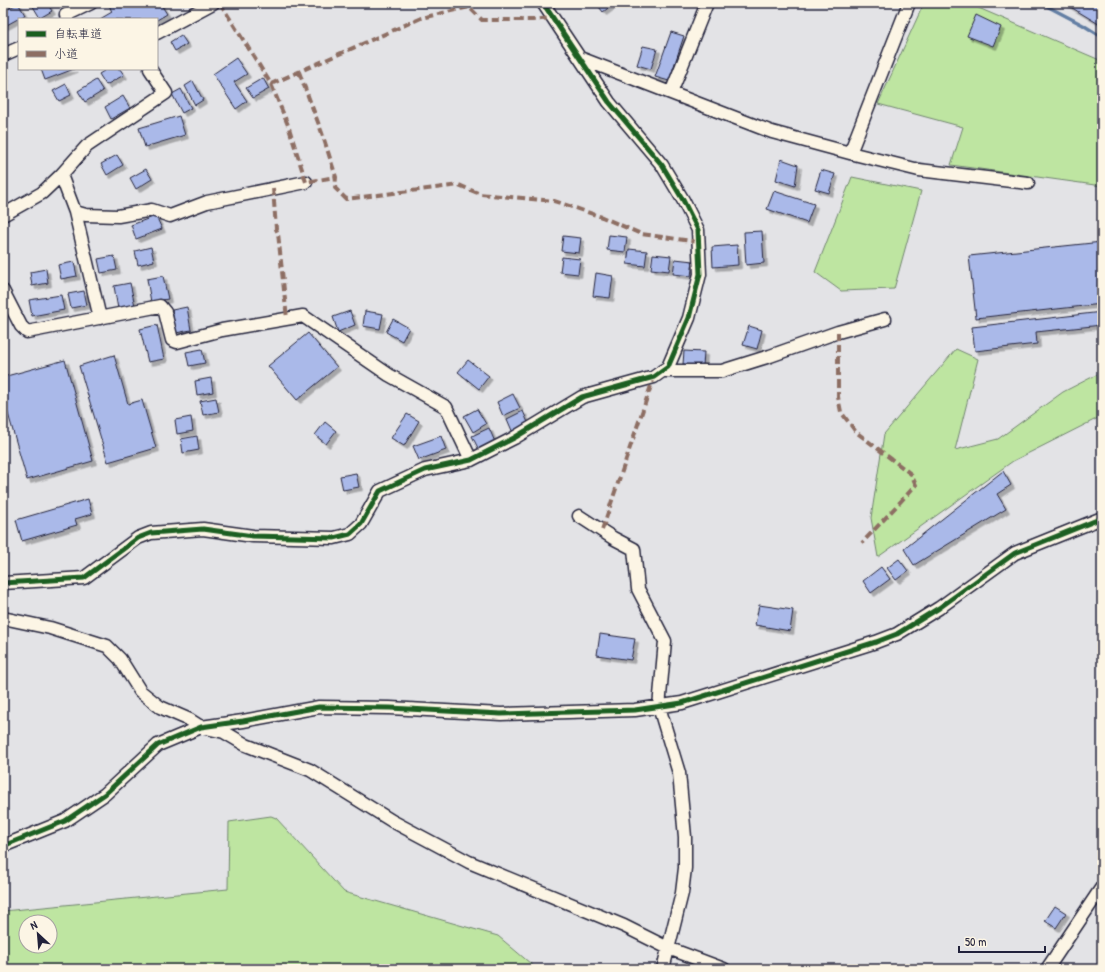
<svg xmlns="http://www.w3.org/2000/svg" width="1105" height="972" font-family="'Patrick Hand','Klee One',sans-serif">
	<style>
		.green { fill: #bee5a1; stroke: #70846e; fill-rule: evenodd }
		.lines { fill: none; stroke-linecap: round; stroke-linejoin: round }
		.stream { stroke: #647fa4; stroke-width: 3.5 }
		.building { fill: #aab9e9; stroke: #22223b; filter: url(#shadow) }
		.minor-casing { stroke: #22223b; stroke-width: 15 }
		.minor { stroke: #fcf5e5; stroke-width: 12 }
		.quiet { stroke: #8d6e63; stroke-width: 4; stroke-dasharray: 8 4; stroke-linecap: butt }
		.cycleway-casing { stroke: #fcf5e5; stroke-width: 8 }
		.cycleway { stroke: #1b5e20; stroke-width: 5 }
	</style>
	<defs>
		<filter id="shadow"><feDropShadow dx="3.5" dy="3.5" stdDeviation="0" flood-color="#0004"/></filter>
	</defs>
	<rect width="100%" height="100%" fill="#e3e3e6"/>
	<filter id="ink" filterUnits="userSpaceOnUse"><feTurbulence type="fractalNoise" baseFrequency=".025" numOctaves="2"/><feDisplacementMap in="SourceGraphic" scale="8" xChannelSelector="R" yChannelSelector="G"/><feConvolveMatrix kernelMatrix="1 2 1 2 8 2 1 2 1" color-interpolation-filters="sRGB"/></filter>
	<g filter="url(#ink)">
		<path class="green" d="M924 3H967L1102 61V186L951 165 963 127 878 104Z
			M852 177 921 191 894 289 841 291 815 272Z
			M956 349 978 359 955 450 998 439 1063 392 1102 372V416L1013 461 878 557 871 518 884 434Z
			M271 816 276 818 344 892 498 936 537 969H3V911L228 889 229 822ZM26 922H50V946H26Z"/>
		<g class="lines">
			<path class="stream" d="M1041 3 1083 25 1102 37"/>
		</g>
		<path class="building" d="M18 3 25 15 5 26 3 23V12Z
			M31 3H47L52 11 40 18Z
			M113 3H127L129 5 133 3H160L167 14 157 20 100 19 112 12 109 5Z
			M596 3H615L603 12Z
			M1064 3H1102V26Z
			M976 15 1001 27 993 46 967 36Z
			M671 32 684 36 669 81 655 77Z
			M181 35 187 44 175 51 170 42Z
			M643 46 657 49 651 69 637 65Z
			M236 58 247 74 234 82 247 101 236 109 213 74Z
			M41 69H74L45 80Z
			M107 69H120L124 75 106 85 99 74Z
			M263 78 269 89 253 98 246 88Z
			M96 80 103 91 85 102 78 91Z
			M193 81 203 100 195 105 185 86Z
			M66 84 71 95 59 101 53 91Z
			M181 89 191 108 182 113 172 94Z
			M123 96 130 108 111 119 105 107Z
			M179 116 185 135 145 147 139 128Z
			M117 155 123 165 107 175 101 164Z
			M781 159 798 165 795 186 776 180Z
			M146 169 152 179 136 189 130 178Z
			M821 170 835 174 829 193 815 189Z
			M774 191 814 204 807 223 767 209Z
			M156 216 162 229 136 239 131 225Z
			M762 231 764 263 746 265 744 232Z
			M609 235 627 237 625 252 607 250Z
			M563 236 581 238 579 253 561 251Z
			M1102 242V304L976 318 969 256Z
			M737 245 738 265 713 267 712 247Z
			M151 247 154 261 138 265 135 251Z
			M629 249 647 251 645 266 627 264Z
			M653 254 671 256 669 271 651 269Z
			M114 256 117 270 101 273 98 259Z
			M562 257 580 259 578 274 560 272Z
			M675 259 693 261 691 276 673 274Z
			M74 262 77 276 61 279 58 265Z
			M46 269 48 283 32 286 30 272Z
			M596 273 613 276 610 298 593 296Z
			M163 276 168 299 151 302 147 279Z
			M130 283 135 306 118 309 114 286Z
			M84 291 87 305 71 308 68 294Z
			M61 295 64 310 32 316 29 300Z
			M187 307 191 330 176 333 172 310Z
			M350 311 355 325 338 332 333 317Z
			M365 311 383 314 380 329 363 326Z
			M1102 312V325L1036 332 1037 344 975 351 972 327Z
			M393 319 409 328 402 341 386 332Z
			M157 325 164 359 148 362 140 329Z
			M749 326 762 330 757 349 743 345Z
			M308 333 337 367 297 400 268 366Z
			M202 349 205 363 189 366 186 352Z
			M684 351 704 352 703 366 683 364Z
			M114 355 128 404 142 400 156 448 108 462 79 366Z
			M65 360 93 461 27 480 3 396V377Z
			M468 360 489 376 479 389 458 372Z
			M211 378 213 392 197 395 195 381Z
			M513 394 520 408 503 416 497 402Z
			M216 398 219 412 203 415 200 401Z
			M477 409 486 424 473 432 464 416Z
			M523 411 529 425 513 433 507 419Z
			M407 414 419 421 404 446 391 438Z
			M191 417 193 431 177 434 175 420Z
			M325 422 336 431 326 444 315 435Z
			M489 428 495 442 479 450 472 436Z
			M197 436 199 450 183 453 181 439Z
			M441 436 446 450 419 460 413 446Z
			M1003 471 1011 485 997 494 1006 509 914 565 904 549Z
			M356 473 359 487 343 490 340 476Z
			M88 499 92 514 75 519 77 525 22 541 16 520Z
			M899 559 908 571 896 580 887 568Z
			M881 567 890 579 871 593 863 581Z
			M759 605 793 610 790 631 755 625Z
			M600 634 635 639 631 660 597 655Z
			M1055 906 1066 913 1056 928 1045 921Z"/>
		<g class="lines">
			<defs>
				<path id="minor" d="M67 19 66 15 91 3
					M157 33 213 3
					M3 55 19 48
					M580 58 772 132 850 153 919 170 1028 183
					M671 93 707 3
					M850 153 909 3
					M61 175 75 212 86 215 118 216 152 210 170 216 207 202 306 182
					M75 212 100 318
					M3 215 42 193 61 175 87 146 166 93 150 69
					M3 291 21 326 27 332 160 306 165 312 172 340 177 342 222 330 303 316 389 375 446 407 471 460
					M662 371H722L770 356 838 332 885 319
					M579 516 613 538 634 549 638 589 665 641 659 707 679 773 685 837V868L682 893 663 969
					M3 583 84 578 138 538 151 533 203 529 253 536 334 538 350 534 361 524 380 491 425 470 471 460 514 438 582 397 654 377 668 367 689 318 700 274 698 230 683 200 662 165 609 102 543 3
					M3 618 50 628 107 646 120 659 140 691 160 707 190 720 201 727 224 732 246 745 310 770 392 821 469 862 624 926 668 948 724 969
					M3 846 65 821 105 794 158 745 201 727 243 721 319 707 390 708 501 714 635 710 682 703 876 642 897 634 939 608 1015 553 1102 518
					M1047 969 1102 887"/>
			</defs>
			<use href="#minor" class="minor-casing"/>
			<use href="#minor" class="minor"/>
			<path class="quiet" d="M220 3 271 84 421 18 469 7 482 20H532L552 18
				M299 72 322 133 336 177 335 188 346 199 459 185 480 194 554 201 602 217 641 234 699 242
				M271 84 288 125 306 182 336 177
				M273 188 276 229 278 233 287 319
				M838 332V397L841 412 856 432 911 474 916 485 862 543
				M602 530 654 377"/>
			<defs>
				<path id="cycleway" d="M3 583 84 578 138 538 151 533 203 529 253 536 334 538 350 534 361 524 380 491 425 470 471 460 514 438 582 397 654 377 668 367 689 318 700 274 698 230 683 200 662 165 609 102 543 3
					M3 846 65 821 105 794 158 745 201 727 243 721 319 707 390 708 501 714 635 710 682 703 876 642 897 634 939 608 1015 553 1102 518"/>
			</defs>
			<use href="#cycleway" class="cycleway-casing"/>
			<use href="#cycleway" class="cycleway"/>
		</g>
	</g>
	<rect width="1105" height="972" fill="none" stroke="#fcf5e5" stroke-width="16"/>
	<rect x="8" y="8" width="1089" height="956" fill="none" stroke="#22223b" stroke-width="1.5" filter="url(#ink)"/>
	<rect x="18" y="18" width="140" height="52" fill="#fcf5e5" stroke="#a5a1a1"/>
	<rect x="26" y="31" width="20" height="6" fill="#1b5e20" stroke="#a5a1a1"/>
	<text x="54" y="38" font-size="12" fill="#22223b">自転車道</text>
	<rect x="26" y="51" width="20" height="6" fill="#8d6e63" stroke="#a5a1a1"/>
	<text x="54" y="58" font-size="12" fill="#22223b">小道</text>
	<g transform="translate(38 934) rotate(334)"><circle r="19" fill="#fcf5e5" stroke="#a5a1a1"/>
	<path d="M0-3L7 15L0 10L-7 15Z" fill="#22223b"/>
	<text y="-6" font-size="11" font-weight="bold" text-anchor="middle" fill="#22223b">N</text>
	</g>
	<path d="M959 946v6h86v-6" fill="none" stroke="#22223b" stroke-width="2"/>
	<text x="965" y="946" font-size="12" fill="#22223b" stroke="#fcf5e5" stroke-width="3" paint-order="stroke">50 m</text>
</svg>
